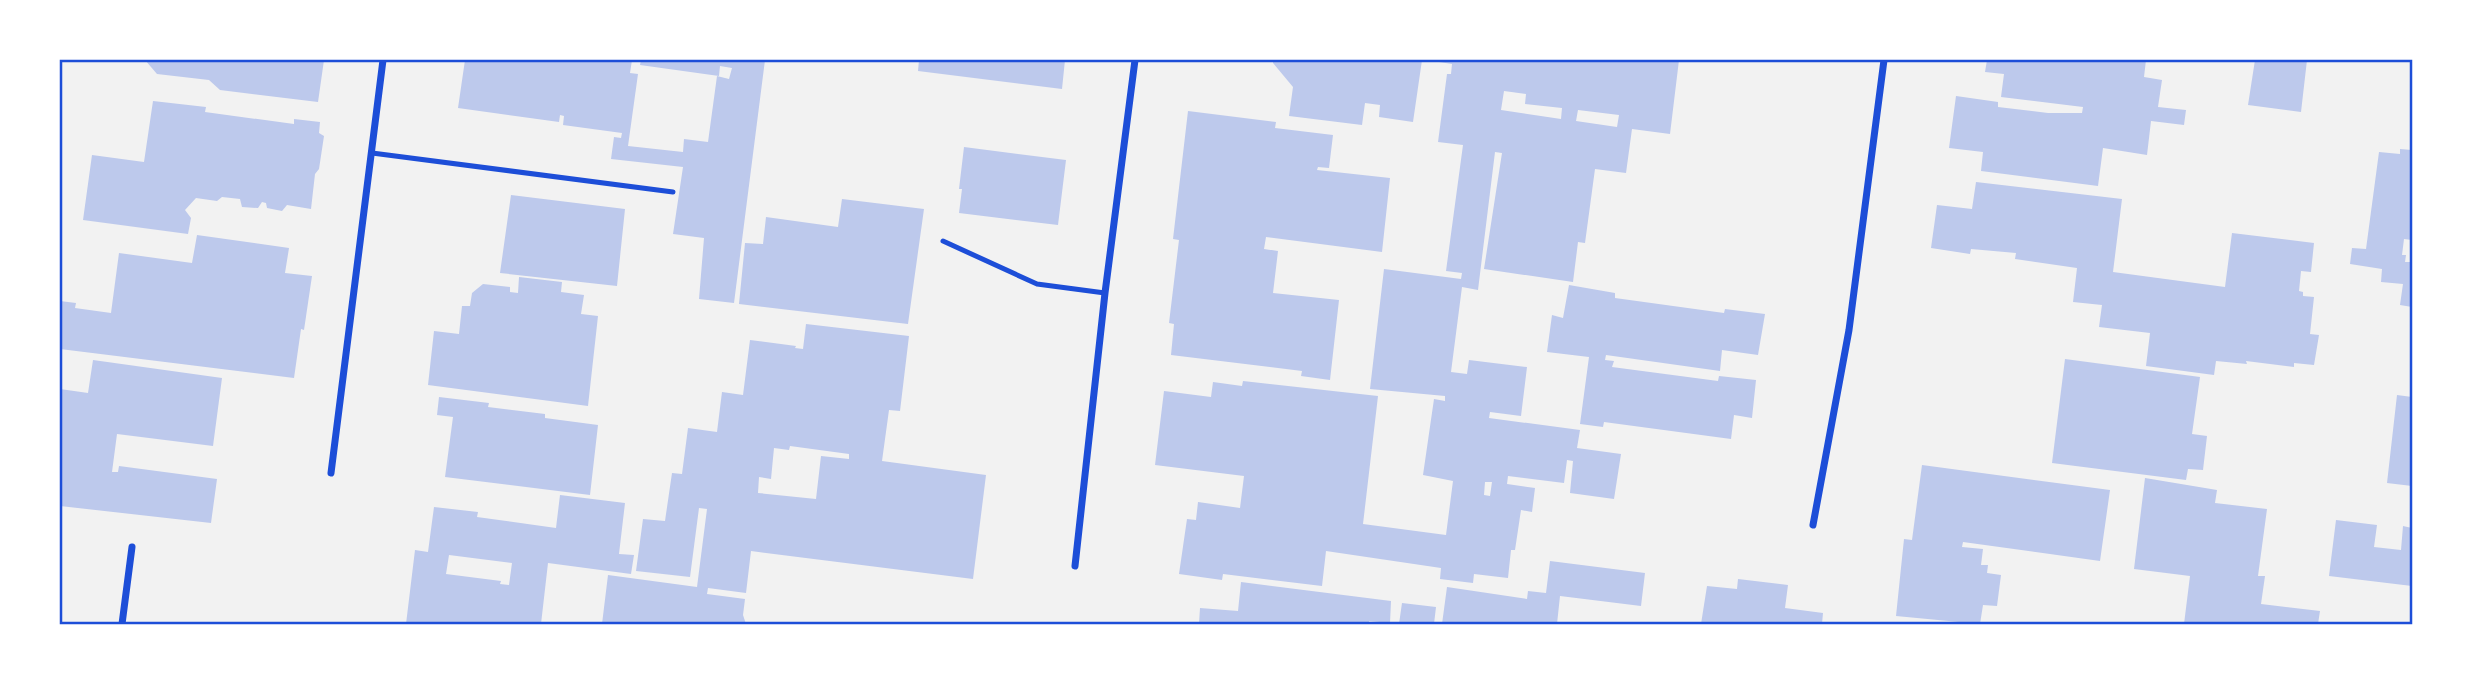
<svg xmlns="http://www.w3.org/2000/svg" width="2472" height="684" font-family="Helvetica,sans-serif">
	<style>
		.building { fill: #bdc9ec; fill-rule: evenodd }
		.lines { fill: none; stroke-linecap: round; stroke-linejoin: round }
		.service { stroke: #1d4ed8; stroke-width: 5 }
		.minor { stroke: #1d4ed8; stroke-width: 7 }
		.neatline { fill: none; stroke: #1d4ed8; stroke-width: 2.5 }
	</style>
	<rect width="100%" height="100%" fill="#f2f2f2"/>
	<path class="building" d="M145 60H324L318 102 220 90 209 80 157 74Z
		M465 60H632L630 73 638 74 628 146 683 152 684 139 708 142 717 76 729 79 732 68 720 66 719 76 640 65 641 60H765L734 303 699 299 704 238 673 234 683 167 611 159 614 137 621 138 622 133 563 125 564 116 560 115 559 122 458 108Z
		M919 60H1065L1062 89 918 71Z
		M1273 60H1422L1413 122 1379 117 1380 105 1365 103 1362 125 1289 116 1293 87 1273 63Z
		M1426 60H1679L1670 134 1632 129 1626 173 1595 169 1585 243 1578 242 1573 282 1484 269 1502 153 1495 152 1478 290 1462 287 1451 372 1467 374 1469 360 1527 367 1521 416 1490 412 1489 418 1580 430 1577 448 1621 454 1614 499 1570 493 1573 461 1567 460 1564 483 1508 476 1507 484 1535 488 1532 512 1521 510 1515 550H1511L1508 578 1474 574 1473 583 1440 579 1441 568 1326 551 1322 586 1223 574 1222 580 1179 574 1187 519 1196 520 1198 502 1240 508 1244 476 1155 465 1164 391 1211 397 1213 382 1242 386 1243 381 1378 396 1363 524 1446 535 1453 481 1423 475 1434 399 1445 401V396L1370 389 1384 269 1461 279 1462 273 1446 271 1463 145 1438 142 1447 74H1451L1452 64ZM1504 91 1526 94 1525 104 1562 108 1561 119 1501 110ZM1578 110 1619 115 1617 127 1576 121ZM1485 482H1492L1490 496 1484 495Z
		M1987 60H2146L2144 77 2162 80 2158 107 2186 110 2184 125 2151 121 2147 155 2103 148 2098 186 1981 171 1983 152 1949 148 1956 96 1998 102V107L2048 113H2082L2083 107 2001 97 2004 74 1985 72Z
		M2255 60H2307L2301 112 2248 105Z
		M153 101 206 107 205 112 294 124V119L320 122 319 133 324 136 319 169 315 174 311 209 287 205 282 211 267 208 266 203 262 202 258 208 242 207 240 199 222 197 217 201 196 198 185 210 191 218 188 234 83 220 92 155 144 162Z
		M1188 111 1276 122 1275 128 1333 135 1329 168 1318 167 1317 170 1390 178 1382 252 1266 237 1264 249 1278 251 1273 293 1339 300 1330 380 1301 376 1302 371 1171 355 1174 324 1169 323 1179 240 1173 239Z
		M964 147 1066 160 1058 225 959 213 962 189H959Z
		M2400 149 2412 150V240L2404 239 2402 255H2406L2405 262H2412V307L2400 305 2403 284 2381 282 2382 269 2350 264 2352 248 2366 249 2379 152 2400 154Z
		M1976 182 2122 199 2113 272 2225 287 2232 233 2314 243 2311 272 2301 271 2299 291 2303 292V296L2314 297 2310 334 2319 335 2314 365 2294 363V367L2246 361 2247 364 2216 361 2214 375 2146 366 2150 333 2099 327 2102 305 2073 302 2077 268 2015 259 2016 253 1971 249 1970 254 1931 248 1937 205 1972 209Z
		M511 195 625 209 617 286 500 273Z
		M842 199 924 209 908 324 739 304 745 243 763 244 766 217 838 227Z
		M197 235 289 248 285 273 312 276 304 330 301 329 294 378 60 349V301L76 303 75 308 111 313 119 253 192 263Z
		M519 277 562 282 561 292 584 295 581 314 598 316 588 406 428 385 434 331 459 334 462 306H470L472 293 483 284 510 287V292L518 293Z
		M1569 285 1615 293V298L1724 313 1725 309 1765 314 1758 355 1722 350 1720 371 1606 355 1605 360 1614 361 1612 367 1718 381 1719 376 1756 380 1752 418 1734 415 1731 439 1604 422 1603 427 1580 424 1589 357 1547 352 1552 315 1563 318Z
		M806 324 909 336 900 411 889 410 882 461 986 475 973 579 751 551 746 593 708 588 707 594 745 599 743 615 746 624H602L608 575 697 587 707 509 699 508 690 577 636 571 643 519 665 521 672 473 682 474 688 428 717 432 722 392 743 395 750 340 796 346 795 348 803 349ZM790 446 849 454V459L821 456 816 499 758 493 759 477 771 479 774 448 789 450Z
		M2065 359 2200 377 2192 434 2207 436 2203 470 2188 469 2186 480 2052 463Z
		M93 360 222 378 213 446 117 434 112 472H118L119 466 217 479 211 523 60 506V389L88 393Z
		M2397 395 2412 397V486L2387 483Z
		M439 397 489 403 488 407 545 414V418L598 425 590 495 445 477 453 417 437 415Z
		M1922 465 2110 490 2100 561 1963 542 1962 547 1983 549 1981 565H1988L1987 573 2001 575 1997 606 1983 605 1980 624 1896 616 1904 539 1912 540Z
		M2145 478 2217 490 2215 503 2267 509 2258 576H2265L2261 604 2320 611 2318 624H2184L2190 576 2134 569Z
		M560 495 625 503 619 554 634 555 631 574 548 563 541 624H406L415 550 428 552 434 507 478 512 477 517 556 528ZM449 555 512 563 509 585 500 584 501 581 446 574Z
		M2336 520 2377 525 2374 547 2401 550 2403 526 2412 528V586L2329 576Z
		M1550 561 1645 573 1641 606 1560 596 1557 624H1442L1447 587 1527 599 1528 591 1546 593Z
		M1738 579 1788 585 1785 608 1823 613 1822 624H1701L1707 586 1737 589Z
		M1241 582 1391 601 1390 623 1369 621V624H1199L1200 608 1238 611Z
		M1402 603 1436 607 1434 624H1399Z"/>
	<g class="lines">
		<path class="service" d="M372 153 673 192
			M943 241 1037 284 1105 293"/>
		<path class="minor" d="M331 473 383 60
			M1813 525 1849 330 1884 60
			M1075 566 1105 293 1135 60
			M122 624 132 547"/>
	</g>
	<rect width="2472" height="684" fill="none" stroke="#ffffff" stroke-width="122"/>
	<rect x="61" y="61" width="2350" height="562" class="neatline"/>
</svg>
